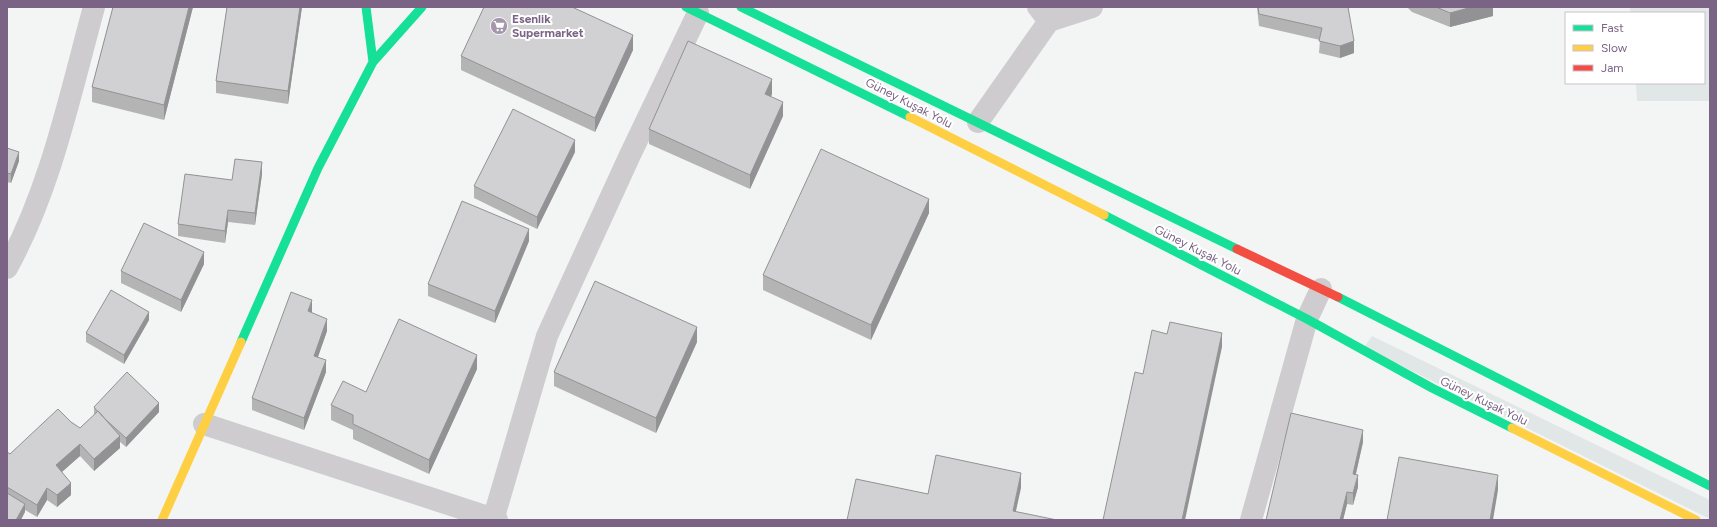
<svg xmlns="http://www.w3.org/2000/svg" width="1717" height="527" font-family="Figtree,sans-serif">
	<style>
		.green { fill: #e0e7e6 }
		.lines { fill: none; stroke-linecap: round; stroke-linejoin: round }
		.street { stroke: #cecccf; stroke-width: 22 }
		.fast { stroke: #16e098; stroke-width: 9 }
		.slow { stroke: #ffcf43; stroke-width: 9 }
		.jam { stroke: #f24e42; stroke-width: 9 }
		.wall { fill: #b4b4b5 }
		.shaded-wall { fill: #929294 }
		.building { fill: #d1d1d3; stroke: #929294 }
		.labels { text-anchor: middle; stroke-width: 4; stroke-linejoin: round; paint-order: stroke }
		.poi-label { font-size: 12px; font-weight: bold; fill: #7a6384; stroke: #fff; text-anchor: start }
		.street-label { font-size: 12px; fill: #7a6384; stroke: #fff }
	</style>
	<rect width="100%" height="100%" fill="#f3f5f4"/>
	<path class="green" d="M1630 7H1710V101H1637L1636 83H1704V13H1630Z
		M1372 336 1710 500V519L1364 347Z"/>
	<g class="lines">
		<path class="street" d="M1038 7 1049 21
			M978 122 1049 21 1092 7
			M7 268C51 188 70 95 94 7
			M204 424 497 520
			M493 520 547 336 630 155 698 13
			M1251 520 1307 319 1321 289"/>
		<path class="fast" d="M366 7 373 62
			M686 7 910 117
			M741 7 1237 249
			M1104 215 1307 319 1432 388 1512 428
			M1338 297 1710 486
			M241 342 318 168 373 62 422 7"/>
		<path class="slow" d="M910 117 1104 215
			M1512 428 1696 520
			M162 520 241 342"/>
		<path class="jam" d="M1237 249 1338 297"/>
	</g>
	<path class="wall" d="M113 7H193L164 120 92 102V87Z
		M227 7H302L288 104 216 93V81Z
		M1257 7H1348L1354 53 1340 58 1319 53 1320 40 1259 26Z
		M1407 7H1493V16L1450 27 1412 12Z
		M633 50 595 132 461 70V56Z
		M772 94 771 97 783 116 750 189 649 144V129Z
		M7 148 19 161 11 183 7 182Z
		M575 152 537 229 474 198V186Z
		M262 174 255 225 228 222 225 243 178 236V224L232 180Z
		M929 213 871 340 763 290V275Z
		M529 241 495 323 428 296V284Z
		M204 264 181 312 121 283V271Z
		M312 313 327 331 318 357 326 372 304 430 252 410V398Z
		M149 320 124 364 86 342V333Z
		M697 342 656 433 554 386V372Z
		M477 369 429 474 353 439V430L331 420V405L366 392Z
		M94 407 159 412 126 447 120 442V448L94 471 80 456 62 472 71 495 57 507 47 500 37 517 25 510V512L7 520V452L10 454 71 422 80 428 94 415Z
		M1363 442 1356 474 1358 487 1353 505 1347 504 1343 520H1266Z"/>
	<path class="shaded-wall" d="M189 7H193L164 120V105Z
		M300 7H302L288 104V91Z
		M1472 7H1493V16L1450 27V13Z
		M633 35V50L595 132V118Z
		M1354 41V53L1340 58V46Z
		M772 79V94L765 109V94Z
		M783 102V116L750 189V175Z
		M575 140V152L537 229V217Z
		M19 152V161L11 183V174Z
		M262 162V174L255 225V213Z
		M929 199V213L871 340V325Z
		M228 210V222L225 243V231Z
		M529 229V241L495 323V311Z
		M204 252V264L181 312V300Z
		M312 300V312L308 323V311Z
		M149 312V320L124 364V355Z
		M327 319V331L314 368V356Z
		M697 327V342L656 433V418Z
		M1222 333V347L1185 520H1182Z
		M477 355V369L429 474V460Z
		M326 360V372L304 430V418Z
		M159 403V412L126 447V438Z
		M1363 430V442L1353 486V474Z
		M120 436V448L94 471V459Z
		M80 444V456L56 477V465Z
		M1021 473V488L1014 520 1013 511Z
		M1358 475V487L1353 505V493Z
		M1498 475V490L1493 520H1490Z
		M71 483V495L57 507V495Z
		M47 488V500L37 517V505Z
		M1347 492V504L1343 520H1340Z
		M25 504V512L21 520H16Z"/>
	<path class="building" d="M113 7H189L164 105 92 87Z
		M227 7H300L288 91 216 81Z
		M484 7H572L633 35 595 118 461 56Z
		M1258 7H1348L1354 41 1340 46 1319 41 1322 28 1259 14Z
		M1436 7H1472L1450 13Z
		M688 41 772 79 765 94 783 102 750 175 649 129Z
		M513 109 575 140 537 217 474 186Z
		M7 148 19 152 11 174 7 173Z
		M821 149 929 199 871 325 763 275Z
		M235 159 262 162 255 213 228 210 225 231 178 224 185 174 232 180Z
		M462 201 529 229 495 311 428 284Z
		M144 223 204 252 181 300 121 271Z
		M595 281 697 327 656 418 554 372Z
		M111 290 149 312 124 355 86 333Z
		M291 292 312 300 308 311 327 319 314 356 326 360 304 418 252 398Z
		M399 319 477 355 429 460 353 424V415L331 405 343 381 366 392Z
		M1170 322 1222 333 1182 520H1103L1135 372 1143 374 1152 330 1167 334Z
		M127 372 159 403 126 438 104 418 98 411V412L94 407Z
		M58 409 71 422 80 428 98 411 120 436 94 459 80 444 56 465 71 483 57 495 47 488 37 505 7 487V452L10 454Z
		M1291 413 1363 430 1353 474 1358 475 1353 493 1347 492 1340 520H1266Z
		M936 455 1021 473 1013 511 1057 520H847L856 479 928 494Z
		M1399 457 1498 475 1490 520H1387Z
		M7 493 25 504 16 520H7Z"/>
	<defs>
		<symbol id="supermarket-disc" viewBox="-11 -11 22 22"><circle r="9.5" fill="#a496ab" stroke="#fff"/><path d="M-6-5.5h2.5l.6 2H6L4.5 2H-2.5L-4.4-4H-6ZM-1.5 3.2a1.3 1.3 0 1 0 .1 0ZM3 3.2a1.3 1.3 0 1 0 .1 0Z" fill="#fff"/></symbol>
	</defs>
	<g fill-rule="evenodd">
		<use href="#supermarket-disc" x="489" y="16" width="20" height="20"/>
	</g>
	<g class="labels">
		<g class="poi-label">
			<text x="512" y="23">Esenlik<tspan x="512" dy="14">Supermarket</tspan></text>
		</g>
		<g class="street-label">
			<text transform="translate(909 103) rotate(27)" y="4">Güney Kuşak Yolu</text>
			<text transform="translate(1198 250) rotate(27)" y="4">Güney Kuşak Yolu</text>
			<text transform="translate(1484 401) rotate(26)" y="4">Güney Kuşak Yolu</text>
		</g>
	</g>
	<rect width="1717" height="527" fill="none" stroke="#7a6384" stroke-width="16"/>
	<rect x="1565" y="12" width="140" height="72" fill="#ffffff" stroke="#cac1ce"/>
	<rect x="1573" y="25" width="20" height="6" fill="#16e098" stroke="#cac1ce"/>
	<text x="1601" y="32" font-size="12" fill="#7a6384">Fast</text>
	<rect x="1573" y="45" width="20" height="6" fill="#ffcf43" stroke="#cac1ce"/>
	<text x="1601" y="52" font-size="12" fill="#7a6384">Slow</text>
	<rect x="1573" y="65" width="20" height="6" fill="#f24e42" stroke="#cac1ce"/>
	<text x="1601" y="72" font-size="12" fill="#7a6384">Jam</text>
</svg>
